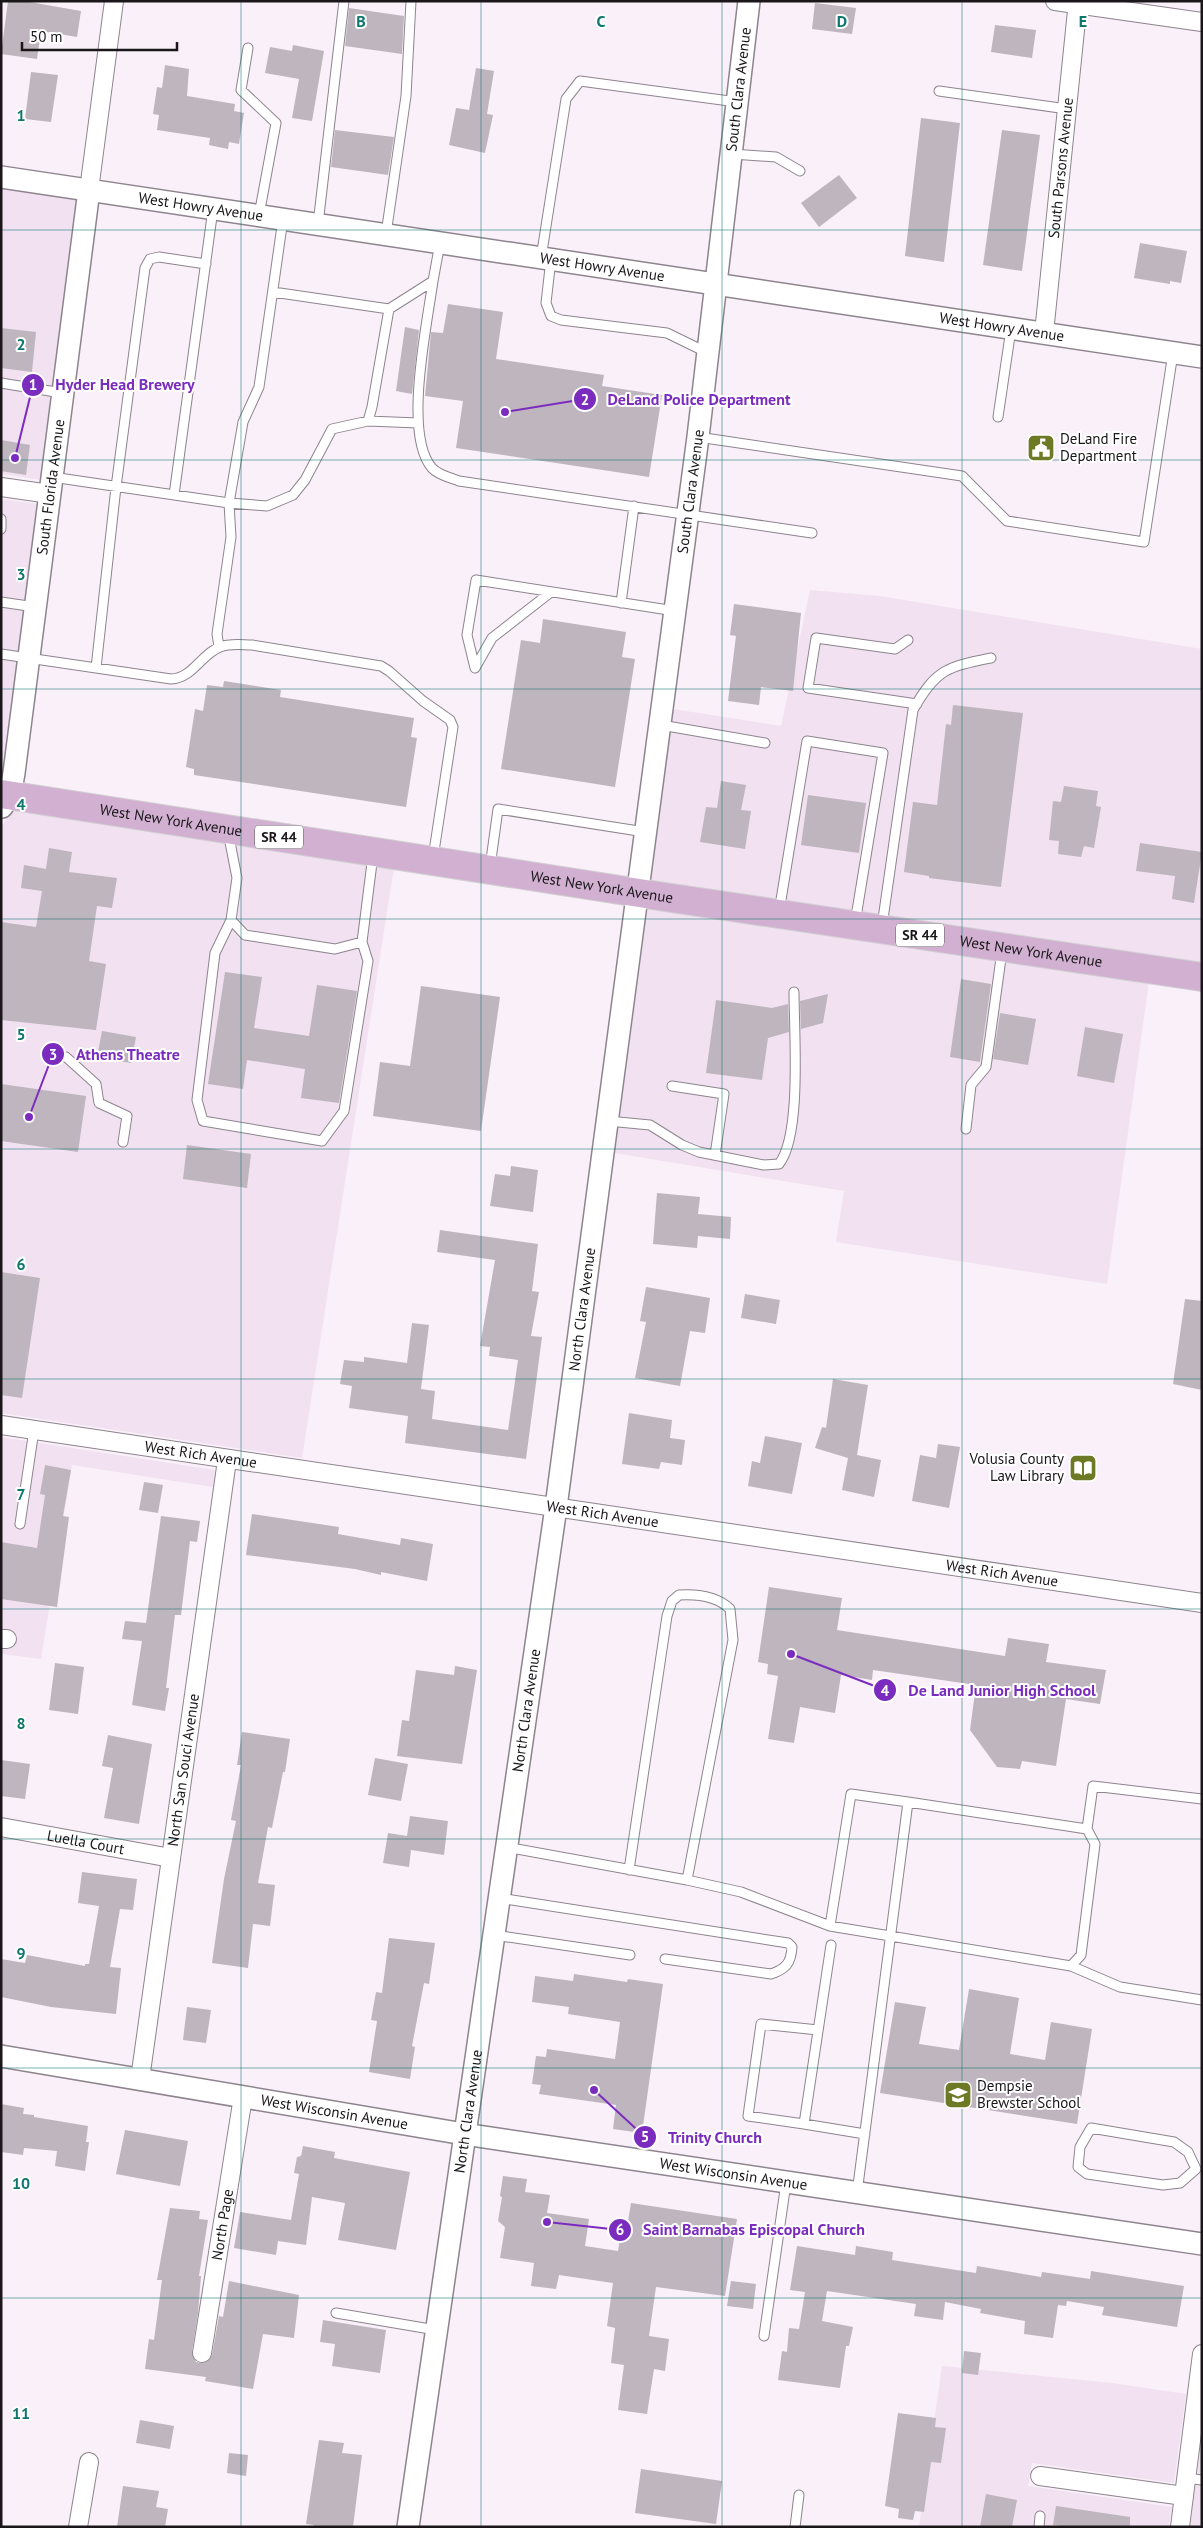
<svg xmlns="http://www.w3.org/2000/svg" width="1203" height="2528" font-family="'PT Sans',sans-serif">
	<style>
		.built { fill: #f1e1f1 }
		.building { fill: #bfb5be }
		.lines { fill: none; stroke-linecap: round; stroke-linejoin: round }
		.service-casing { stroke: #8d848d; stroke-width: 11 }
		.minor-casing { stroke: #8d848d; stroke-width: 20 }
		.tertiary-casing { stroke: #8d848d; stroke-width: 24 }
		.primary-casing { stroke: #d1d0d1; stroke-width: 30 }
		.service { stroke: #fff; stroke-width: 9 }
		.minor { stroke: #fff; stroke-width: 18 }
		.tertiary { stroke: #fff; stroke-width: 21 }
		.primary { stroke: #d1b0d1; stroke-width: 28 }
		.grid { fill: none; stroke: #0f766e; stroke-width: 1; stroke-opacity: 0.55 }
		.labels { text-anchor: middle; stroke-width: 4; stroke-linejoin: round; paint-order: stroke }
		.shield { fill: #fff; stroke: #5f5c5f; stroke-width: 1 }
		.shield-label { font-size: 14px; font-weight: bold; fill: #1a161a }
		.street-label { font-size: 15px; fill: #1a161a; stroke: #fff }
		.poi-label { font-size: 15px; fill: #1a161a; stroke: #fff; text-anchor: start }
		.grid-label { font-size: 16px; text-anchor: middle; font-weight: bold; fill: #0f766e; stroke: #fff; stroke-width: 4; stroke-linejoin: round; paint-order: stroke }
		.leader { fill: none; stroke: #7b2cbf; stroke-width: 2 }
		.callout-dot { fill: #7b2cbf; stroke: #fff; stroke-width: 2 }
		.mark-label { font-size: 15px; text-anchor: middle; font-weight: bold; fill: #fff }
		.callout-label { font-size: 16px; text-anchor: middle; font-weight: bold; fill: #7b2cbf; stroke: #fff; stroke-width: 4; stroke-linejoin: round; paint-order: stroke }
	</style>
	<rect width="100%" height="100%" fill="#faf0fa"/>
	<path class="built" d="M1 188 77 200 41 480 1 474Z
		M1 499 38 504 2 782H1Z
		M810 590 880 596 1202 649V965L651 883 673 709 781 726Z
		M15 808 394 867 302 1458 1 1413V827Z
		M648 907 1149 981 1107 1284 836 1242 844 1191 615 1153Z
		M1 1437 215 1470 213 1487 72 1465 41 1659 1 1654Z
		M942 2366 1112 2383 1186 2394 1174 2483 1032 2463 1028 2486 1172 2507 1169 2527H919Z
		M1202 2438V2527H1190Z"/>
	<path class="building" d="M8 1H24L81 11 77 37 41 31 37 59 1 54Z
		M815 3 856 8 852 34 812 29Z
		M349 8 404 16 402 54 345 46Z
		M995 25 1036 30 1032 58 991 52Z
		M293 45 324 51 312 121 292 118 299 79 265 73 270 47 292 51Z
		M165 65 189 69 187 96 235 104 234 111 244 113 239 144 229 142 228 149 209 145 210 138 157 130 159 115 153 114 157 87 162 88Z
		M476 68 494 71 487 114 493 115 485 153 449 145 456 108 469 110Z
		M31 72 58 75 51 122 25 119Z
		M921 118 960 123 944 262 905 256Z
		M335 130 394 137 388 175 331 167Z
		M1002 130 1040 135 1022 271 983 265Z
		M839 175 857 198 819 227 801 203Z
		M1140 243 1187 251 1181 283 1170 281V284L1134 278Z
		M448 304 503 312 496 359 604 375 602 386 662 395 649 477 456 448 463 401 425 396 431 332 443 333Z
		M405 327 419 330 412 394 396 391Z
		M1 328 36 332 32 372 1 368Z
		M1 440 30 445 26 475 1 471Z
		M734 604 801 613 793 691 761 687 759 705 728 701 736 636 730 635Z
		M543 619 626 632 622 657 635 659 615 787 501 769 521 640 540 643Z
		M224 681 281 690 280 697 414 718 411 737 417 738 406 807 194 775V769L186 767 195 709 203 711 207 685 223 687Z
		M953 705 1023 713 1001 887 929 878V876L904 872 913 802 937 805 946 724 951 725Z
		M721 781 746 785 741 810 751 811 745 849 700 842 706 807 717 808Z
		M1064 786 1098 791 1096 806 1101 807 1094 848 1084 846 1081 857 1058 854 1059 841 1049 840 1053 801 1061 802Z
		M808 795 866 803 859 853 801 845Z
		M1140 843 1202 852 1194 903 1172 899 1175 876 1136 871Z
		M49 848 72 852 69 872 117 878 112 908 97 906 89 961 106 964 96 1030 1 1020V922L36 927 42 891 21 888 24 865 46 869Z
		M225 972 262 977 254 1028 309 1036 317 985 357 991 339 1103 301 1098 305 1069 247 1060 243 1089 208 1084Z
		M961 979 991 984 980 1062 950 1057Z
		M421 986 500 997 481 1131 373 1116 380 1062 410 1066Z
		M828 994 823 1023 801 1029 800 1001Z
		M716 1000 772 1008 788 1004 789 1032 768 1038 762 1080 706 1073Z
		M1000 1013 1036 1019 1028 1065 993 1059Z
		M1085 1027 1123 1034 1114 1083 1077 1076Z
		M102 1031 136 1037 131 1063 97 1057Z
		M1 1084 86 1096 78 1152 1 1141Z
		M187 1145 251 1154 247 1188 183 1179Z
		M511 1166 538 1170 533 1212 490 1206 495 1174 510 1176Z
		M657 1193 700 1197 698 1214 731 1217 730 1239 698 1236 697 1248 653 1244Z
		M440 1230 538 1244 532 1291 539 1292 531 1336 542 1337 526 1459 405 1443 408 1416 349 1408 352 1386 340 1384 344 1360 364 1362V1357L407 1363 412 1323 429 1325 421 1389 435 1391 432 1419 508 1430 518 1360 489 1356 490 1347 480 1346 495 1260 437 1252Z
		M1 1272 40 1278 22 1398 1 1395Z
		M646 1287 710 1298 705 1333 690 1331 680 1386 635 1378 646 1322 640 1321Z
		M745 1294 780 1300 776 1324 741 1318Z
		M1185 1299 1202 1301V1390L1173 1384Z
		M833 1379 868 1385 857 1455 881 1460 874 1497 842 1490 848 1458 815 1448 822 1427 826 1428Z
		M629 1413 672 1420 670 1438 685 1440 682 1465 661 1462 659 1469 622 1464Z
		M765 1436 802 1443 792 1494 748 1486 752 1461 760 1463Z
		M938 1444 960 1447 949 1508 912 1501 920 1455 936 1458Z
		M45 1465 71 1470 63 1516 69 1517 57 1607 1 1599V1542L37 1548 45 1495 40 1494Z
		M144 1482 163 1485 158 1513 139 1510Z
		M252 1514 339 1527 338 1534 400 1545 401 1538 433 1544 427 1581 381 1572V1575L355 1569 246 1555Z
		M161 1516 200 1521 197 1542 190 1541 181 1615H175L166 1688H169L165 1711 132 1705 142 1641 122 1639 125 1621 146 1623Z
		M769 1587 842 1598 837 1630 1005 1656 1008 1638 1049 1644 1046 1662 1106 1670 1100 1704 1066 1699 1056 1766 1022 1761 1020 1769 997 1767 970 1730 976 1685 873 1670 872 1680 841 1675 835 1713 800 1707 794 1743 768 1739 778 1676 767 1674 768 1664 758 1662Z
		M55 1663 84 1667 78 1714 49 1710Z
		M455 1666 477 1670 462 1764 397 1756 402 1720 409 1721 416 1670 454 1675Z
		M242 1732 290 1739 285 1772H283L272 1828 268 1827 258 1883 275 1885 270 1926 253 1924 248 1968 212 1963 224 1879 236 1821 231 1820 241 1765H237Z
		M108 1735 152 1744 139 1824 104 1818 113 1768 102 1766Z
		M375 1758 408 1764 401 1801 368 1795Z
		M1 1760 30 1764 25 1799 1 1796Z
		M410 1816 448 1821 444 1855 411 1850 409 1867 383 1863 388 1833 407 1836Z
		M82 1872 137 1879 133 1910 120 1909 110 1967 121 1968 116 2014 51 2007 1 1997V1959L25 1963 27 1955 85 1966V1964H89L99 1906 78 1903Z
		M389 1938 435 1943 429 1984 424 1983 412 2046 415 2047 410 2079 369 2072 377 2021 371 2020 376 1992 382 1993Z
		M574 1974 627 1982 628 1979 663 1984 642 2133 613 2129 616 2105 539 2094 541 2085 532 2084 536 2056 546 2057 547 2049 615 2059 620 2022 568 2014 569 2007 532 2002 535 1976 573 1981Z
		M969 1989 1019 1998 1010 2054 1045 2060 1051 2022 1092 2029 1077 2124 880 2093 895 2002 926 2007 919 2044 959 2050Z
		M187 2007 211 2010 206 2043 183 2040Z
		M1 2104 24 2108 23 2114 34 2115V2117L88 2126 86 2142H89L85 2171 55 2166 57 2151 24 2148 23 2155 1 2152Z
		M125 2130 188 2141 180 2186 116 2174Z
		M303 2146 335 2152 334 2158 410 2172 396 2250 338 2240 345 2203 312 2197 306 2245 278 2241 276 2255 234 2248 240 2212 291 2220 299 2174 294 2173 297 2157 301 2156Z
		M503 2176 527 2179 525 2192 550 2195 547 2213 589 2219 585 2246 618 2251 622 2226 627 2227 631 2203 737 2219 725 2296 656 2287 649 2336 669 2339 665 2371 654 2369 647 2414 618 2410 624 2365 611 2363 615 2328 607 2326 613 2283 559 2275 556 2289 531 2286 534 2263 500 2258 505 2227 498 2221 502 2197 500 2196Z
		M170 2208 200 2211 199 2219 208 2220 199 2276H201L198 2313 192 2351 196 2362 205 2363 212 2355 219 2316 223 2317 229 2281 299 2295 294 2338 263 2334 253 2389 205 2381 206 2377 145 2369 149 2339 154 2340 162 2280H157Z
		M797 2246 855 2255 856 2246 893 2252 892 2260 976 2273 977 2266 1041 2277 1042 2272 1090 2279 1091 2271 1184 2286 1177 2327 1102 2315 1104 2307 1067 2301 1066 2306 1058 2305 1053 2338 1024 2334 1025 2321 980 2313 981 2309 945 2302 943 2320 914 2316 916 2304 827 2291 822 2321 853 2327 849 2346H846L840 2388 778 2380 782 2351 787 2352 789 2328 799 2329 805 2292 790 2290Z
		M731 2281 756 2284 753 2309 727 2306Z
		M323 2320 386 2330 380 2373 332 2366 335 2344 320 2342Z
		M964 2351 981 2353 978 2375 962 2373Z
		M898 2413 936 2418 935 2427 946 2428 941 2463 931 2462 924 2512 915 2511 913 2520 898 2518 899 2509 885 2506Z
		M140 2420 174 2426 170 2449 136 2443Z
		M319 2440 344 2443 342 2453 362 2455 353 2527H314V2525L306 2524Z
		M229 2453 248 2455 246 2476 227 2473Z
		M641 2469 722 2481 716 2524 635 2513Z
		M123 2486 159 2491 156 2507 168 2509 165 2527H117Z
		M986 2494 1017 2500 1012 2527H980Z
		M1056 2506 1130 2517V2527H1067L1053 2525Z"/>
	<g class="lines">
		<defs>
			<path id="service" d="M248 48 241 90 276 123 259 215
				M939 91 1067 109
				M732 154 776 157 800 171
				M318 224 344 1
				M386 234 406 96 411 1
				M541 258 566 99 580 81 737 102
				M551 259 546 303 551 316 561 320 667 333 708 353
				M433 281C427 325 403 435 432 468 438 475 451 478 459 481L812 533
				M273 292 389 309 433 281 440 243
				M1 383 62 393
				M998 417 1011 329
				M368 421 372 407 389 309
				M698 437 962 476 1007 521 1144 542 1173 353
				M52 477 229 503 267 506 293 495 305 480 332 429 368 421 418 423
				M174 495 213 209
				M1 519V529
				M551 592 492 638 475 668 467 635 476 580 675 611
				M1 602 35 607
				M621 603 634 506
				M908 640 895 649 816 638 808 688 917 704
				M219 647 217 634 231 537 229 503 243 422 259 387 283 219
				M1 654 171 679C193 678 201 654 220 647 230 643 242 645 252 645L381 666 389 671 423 701 450 720 453 727 433 858
				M96 668 116 487 145 268 150 259 159 257 206 264
				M661 725 765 743
				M228 832 237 878 231 920 245 935 335 949 362 942 373 855
				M490 867 498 809 645 832
				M779 912 807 741 883 753 855 923
				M231 920 215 953 197 1100 203 1121 322 1141 344 1111 368 961 362 942
				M882 926 913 710C936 669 947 667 991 658
				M66 1057 96 1084 99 1103 127 1116 123 1142
				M672 1086 724 1094 715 1155
				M608 1121 650 1125 682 1145 699 1152 764 1165 779 1164C802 1135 794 1032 794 992
				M966 1129 971 1085 986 1067 1002 951
				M20 1524 34 1430
				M506 1847 687 1880 733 1640 730 1609C717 1596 696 1594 679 1595L672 1601 667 1616 629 1870
				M687 1880 741 1892 830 1926 1071 1966 1081 1955 1095 1844 1087 1829
				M499 1898 788 1943 792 1947C791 1963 786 1969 771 1974L665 1959
				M830 1926 851 1794 908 1802
				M494 1935 630 1955
				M831 1945 804 2124 865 2134
				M1071 1966 1120 1987 1202 2000
				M804 2124 748 2116 761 2024 818 2030
				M1091 2128 1174 2142 1188 2152 1196 2169 1180 2183 1163 2185 1087 2174 1078 2167 1080 2147Z
				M857 2193 908 1802 1087 1829 1093 1786 1202 1799
				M336 2313 436 2330
				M764 2336 786 2183
				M1186 2478 1202 2480
				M795 2527 799 2495
				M1039 2527 1040 2516"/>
			<g id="minor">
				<path d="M1055 1 1202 22"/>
				<path d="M89 190 114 1"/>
				<path id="s1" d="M1044 333 1078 1"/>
				<path d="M1 487 50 494"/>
				<path id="s2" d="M1 1425 1202 1603"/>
				<path d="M1 1639H7"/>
				<path id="s3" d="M1 1827 171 1858"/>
				<path id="s4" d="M140 2079 227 1460"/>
				<path id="s5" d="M202 2353 243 2097"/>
				<path d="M1040 2476 1184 2496"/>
				<path d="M78 2527 89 2462"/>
				<path d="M1180 2527 1202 2354"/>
			</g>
			<g id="tertiary">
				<path id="s6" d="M1 177 1202 357"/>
				<path id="s7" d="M2 807 10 795 14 773 89 190"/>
				<path id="s8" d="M1 2056 464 2134 1202 2244"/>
				<path id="s9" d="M408 2527 556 1507 698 437 749 1"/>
			</g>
			<g id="primary">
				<path id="s10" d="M1 794 665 897 1202 977"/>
			</g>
		</defs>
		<use href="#service" class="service-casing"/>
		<use href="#minor" class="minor-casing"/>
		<use href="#tertiary" class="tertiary-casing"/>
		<use href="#primary" class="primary-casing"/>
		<use href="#service" class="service"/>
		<use href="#minor" class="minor"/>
		<use href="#tertiary" class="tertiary"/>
		<use href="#primary" class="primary"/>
	</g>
	<path class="grid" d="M241 1V2527M481 1V2527M722 1V2527M962 1V2527M1 230H1202M1 460H1202M1 689H1202M1 919H1202M1 1149H1202M1 1379H1202M1 1609H1202M1 1839H1202M1 2068H1202M1 2298H1202"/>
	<defs>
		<symbol id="civic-square" viewBox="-11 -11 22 22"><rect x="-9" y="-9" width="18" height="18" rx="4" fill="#6e7925" stroke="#fff"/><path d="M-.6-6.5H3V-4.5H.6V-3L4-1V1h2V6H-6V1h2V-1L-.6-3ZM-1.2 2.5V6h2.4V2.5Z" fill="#fff"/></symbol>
		<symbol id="library-square" viewBox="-11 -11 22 22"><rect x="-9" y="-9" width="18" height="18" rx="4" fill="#6e7925" stroke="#fff"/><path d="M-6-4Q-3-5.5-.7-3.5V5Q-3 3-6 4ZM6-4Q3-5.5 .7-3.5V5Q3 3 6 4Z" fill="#fff"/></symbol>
		<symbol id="school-square" viewBox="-11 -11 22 22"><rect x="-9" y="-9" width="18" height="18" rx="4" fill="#6e7925" stroke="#fff"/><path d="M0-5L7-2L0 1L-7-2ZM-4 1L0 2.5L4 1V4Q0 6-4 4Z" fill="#fff"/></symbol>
	</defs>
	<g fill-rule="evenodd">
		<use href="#civic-square" x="1025" y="432" width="32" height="32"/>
		<use href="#library-square" x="1067" y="1452" width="32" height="32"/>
		<use href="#school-square" x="942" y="2079" width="32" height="32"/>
	</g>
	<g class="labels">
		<g class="shield">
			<rect x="255" y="825.5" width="48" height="23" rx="4"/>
			<rect x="896" y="923.5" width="48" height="23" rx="4"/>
		</g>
		<g class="shield-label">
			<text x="279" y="842">SR 44</text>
			<text x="920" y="940">SR 44</text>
		</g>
		<g class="street-label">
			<text dy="5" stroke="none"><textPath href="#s9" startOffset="2460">South Clara Avenue</textPath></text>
			<text dy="5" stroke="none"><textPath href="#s1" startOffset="166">South Parsons Avenue</textPath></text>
			<text dy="5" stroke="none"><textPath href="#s6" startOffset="202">West Howry Avenue</textPath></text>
			<text dy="5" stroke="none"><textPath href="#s6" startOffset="608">West Howry Avenue</textPath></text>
			<text dy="5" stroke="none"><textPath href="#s6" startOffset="1012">West Howry Avenue</textPath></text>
			<text dy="5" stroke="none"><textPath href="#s7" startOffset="325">South Florida Avenue</textPath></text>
			<text dy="5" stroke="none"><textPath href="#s9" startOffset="2055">South Clara Avenue</textPath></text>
			<text dy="5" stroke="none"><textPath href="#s10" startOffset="172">West New York Avenue</textPath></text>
			<text dy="5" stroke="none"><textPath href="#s10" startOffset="608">West New York Avenue</textPath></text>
			<text dy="5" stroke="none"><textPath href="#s10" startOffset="1042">West New York Avenue</textPath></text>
			<text dy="5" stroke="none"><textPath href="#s9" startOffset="1230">North Clara Avenue</textPath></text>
			<text dy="5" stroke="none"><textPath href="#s2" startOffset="202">West Rich Avenue</textPath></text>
			<text dy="5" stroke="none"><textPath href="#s2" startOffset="608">West Rich Avenue</textPath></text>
			<text dy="5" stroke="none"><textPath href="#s2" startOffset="1012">West Rich Avenue</textPath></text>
			<text dy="5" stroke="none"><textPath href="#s9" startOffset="825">North Clara Avenue</textPath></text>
			<text dy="5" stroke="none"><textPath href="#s4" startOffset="312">North San Souci Avenue</textPath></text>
			<text dy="5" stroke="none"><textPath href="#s3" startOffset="86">Luella Court</textPath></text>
			<text dy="5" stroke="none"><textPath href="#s9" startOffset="420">North Clara Avenue</textPath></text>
			<text dy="5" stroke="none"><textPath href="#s8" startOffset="338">West Wisconsin Avenue</textPath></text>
			<text dy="5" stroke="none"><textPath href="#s8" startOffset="742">West Wisconsin Avenue</textPath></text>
			<text dy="5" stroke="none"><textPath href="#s5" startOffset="130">North Page</textPath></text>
		</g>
		<g class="poi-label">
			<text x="1060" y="444">DeLand Fire<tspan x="1060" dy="17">Department</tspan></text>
			<text x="1064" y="1464" text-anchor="end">Volusia County<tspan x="1064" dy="17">Law Library</tspan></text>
			<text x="977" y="2091">Dempsie<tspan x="977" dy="17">Brewster School</tspan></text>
		</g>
	</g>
	<g class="grid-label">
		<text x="361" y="27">B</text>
		<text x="601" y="27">C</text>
		<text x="842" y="27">D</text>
		<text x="1083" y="27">E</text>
		<text x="21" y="121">1</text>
		<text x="21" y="350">2</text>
		<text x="21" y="580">3</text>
		<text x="21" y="810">4</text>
		<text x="21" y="1040">5</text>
		<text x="21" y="1270">6</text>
		<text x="21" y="1500">7</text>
		<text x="21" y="1729">8</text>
		<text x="21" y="1959">9</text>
		<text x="21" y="2189">10</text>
		<text x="21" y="2419">11</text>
	</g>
	<path class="leader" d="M15 458L33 385M505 412L585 399M29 1117L53 1054M791 1654L885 1690M594 2090L645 2137M547 2222L620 2230"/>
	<g class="callout-dot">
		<circle cx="15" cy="458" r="5"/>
		<circle cx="505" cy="412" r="5"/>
		<circle cx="29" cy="1117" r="5"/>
		<circle cx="791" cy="1654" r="5"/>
		<circle cx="594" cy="2090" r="5"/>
		<circle cx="547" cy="2222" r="5"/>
		<circle cx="33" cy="385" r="12"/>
		<circle cx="585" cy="399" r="12"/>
		<circle cx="53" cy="1054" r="12"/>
		<circle cx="885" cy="1690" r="12"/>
		<circle cx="645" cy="2137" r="12"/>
		<circle cx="620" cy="2230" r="12"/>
	</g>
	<g class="mark-label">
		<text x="33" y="390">1</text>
		<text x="585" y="405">2</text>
		<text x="53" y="1060">3</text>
		<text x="885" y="1696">4</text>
		<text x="645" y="2142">5</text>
		<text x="620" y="2235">6</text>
	</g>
	<g class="callout-label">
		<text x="125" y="390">Hyder Head Brewery</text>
		<text x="699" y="405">DeLand Police Department</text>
		<text x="128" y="1060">Athens Theatre</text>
		<text x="1002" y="1696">De Land Junior High School</text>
		<text x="715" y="2143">Trinity Church</text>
		<text x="754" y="2235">Saint Barnabas Episcopal Church</text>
	</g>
	<rect width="1203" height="2528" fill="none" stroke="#1a161a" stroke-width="5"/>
	<path d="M22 42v8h155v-8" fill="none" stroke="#1a161a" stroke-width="2.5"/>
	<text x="30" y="42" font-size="15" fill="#1a161a" stroke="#ffffff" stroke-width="4" paint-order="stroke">50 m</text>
</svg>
